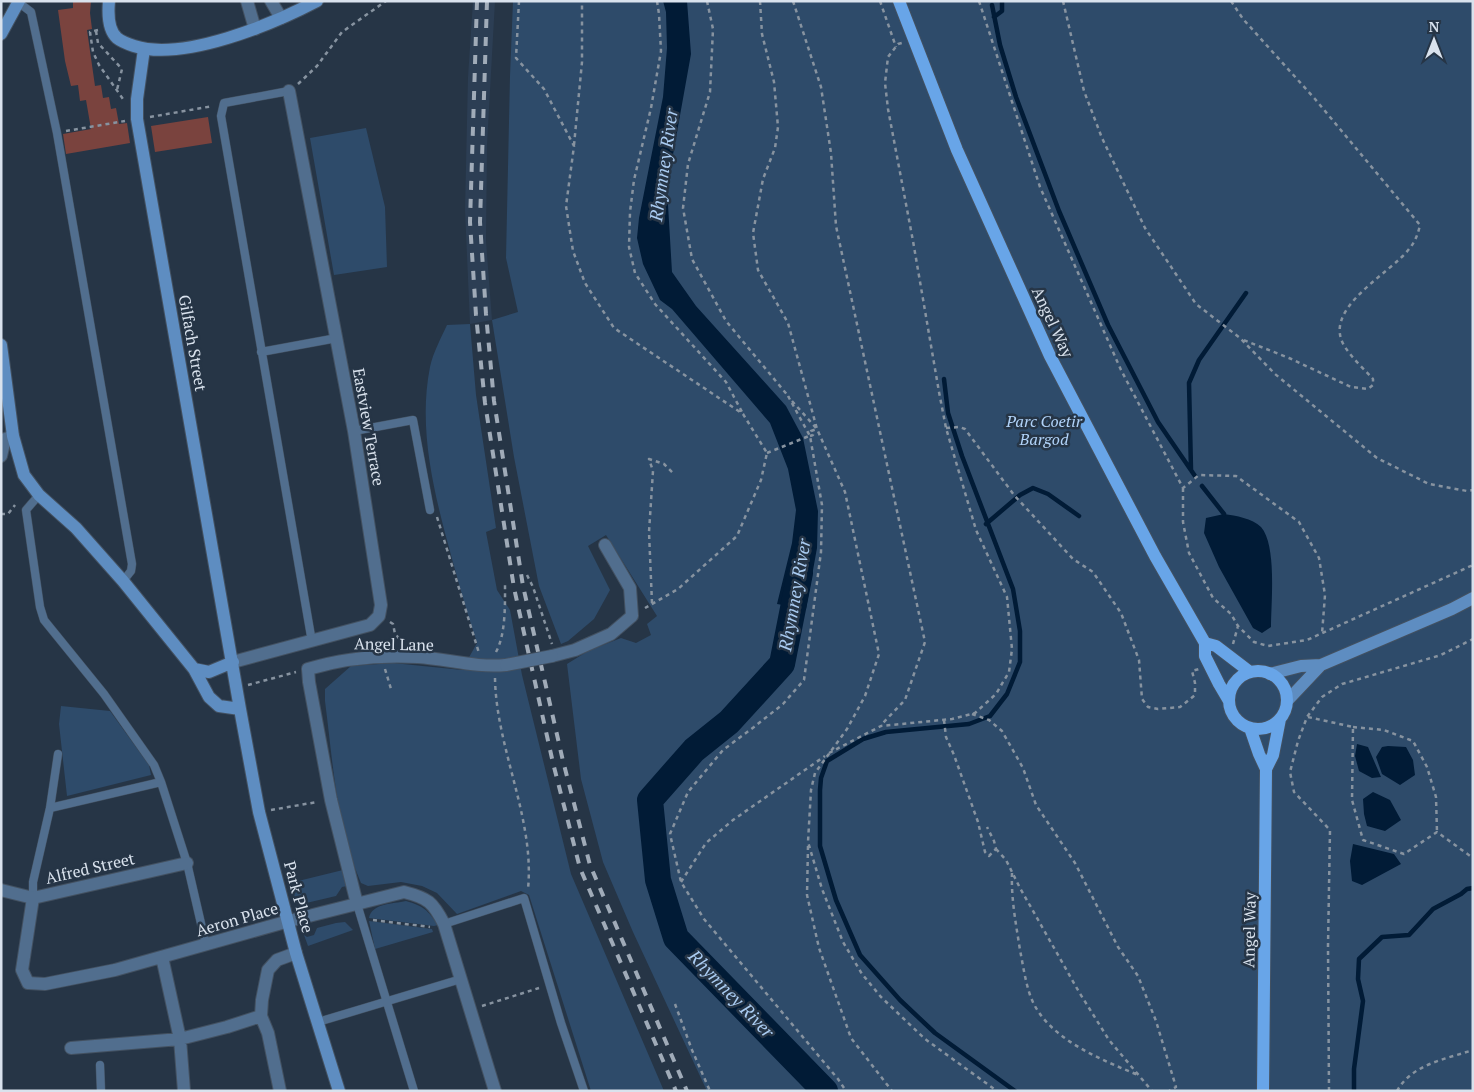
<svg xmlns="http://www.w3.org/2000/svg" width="1474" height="1092" font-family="'PT Serif',serif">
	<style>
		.built { fill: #2c3e54 }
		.green { fill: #2e4b6a }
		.water { fill: #011b36 }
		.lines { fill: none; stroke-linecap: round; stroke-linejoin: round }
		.stream { stroke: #011b36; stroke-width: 4.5 }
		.river { stroke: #011b36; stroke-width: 26 }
		.building { fill: #7a433e }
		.lane-casing { stroke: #435161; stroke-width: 9 }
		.street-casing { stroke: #435161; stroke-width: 14 }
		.secondary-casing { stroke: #435161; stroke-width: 14 }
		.primary-casing { stroke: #435161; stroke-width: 14 }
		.path { stroke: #8793a0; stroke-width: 2.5; stroke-dasharray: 4 4; stroke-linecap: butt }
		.lane { stroke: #516e8e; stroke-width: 8 }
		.street { stroke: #516e8e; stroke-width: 12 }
		.secondary { stroke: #5e8dc1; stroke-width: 12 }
		.primary { stroke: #68a5e8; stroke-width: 12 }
		.rail { stroke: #a0abb8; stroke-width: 4; stroke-dasharray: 9 9; stroke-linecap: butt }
		.street-bridge-casing { stroke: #435161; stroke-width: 14; stroke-linecap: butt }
		.street-bridge { stroke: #516e8e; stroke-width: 12 }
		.labels { text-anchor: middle; stroke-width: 5; stroke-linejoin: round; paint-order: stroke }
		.street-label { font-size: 16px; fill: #d9e2ed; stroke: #263546 }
		.park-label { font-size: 16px; font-style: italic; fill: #b1d3f9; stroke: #263546 }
		.water-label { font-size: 18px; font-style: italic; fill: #aaccf2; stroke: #263546 }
	</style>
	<rect width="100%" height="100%" fill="#263546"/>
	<path class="built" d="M473 1H495L487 145 486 241 492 320 470 324 465 210 468 77Z"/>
	<path class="green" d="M513 1H1473V1091H707L633 932 603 862 581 779 567 664 588 651 621 638 636 643 651 635 647 624 657 616 606 535 588 546 610 590 594 619 568 641 561 644 539 586 514 457 492 320 518 312 506 258 510 76Z
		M366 128 385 207 387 267 334 275 310 138Z
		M470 324 476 395 496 528 486 532 497 590 510 610 522 675 571 874 664 1091H591L529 895 521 891 457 914 437 893 422 886 401 882 368 886 361 883C336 826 333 762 325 701V689L351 666 393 663 462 670 477 643C465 607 455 570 445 533 431 479 419 423 430 367 433 353 441 338 447 325Z
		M61 706 110 711 149 765 151 775 67 796 59 724Z
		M343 870 347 886 342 887 336 896 302 904H296L290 883Z
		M406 901C423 906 428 910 438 925L434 926 369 918C372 903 393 904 406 901Z
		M369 921 432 929 433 932 375 949Z
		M345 922 353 930 308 946 304 935 307 937 314 935 317 928 336 923Z"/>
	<path class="water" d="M663 1H687L691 54 667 188 672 272 696 306 786 406 803 438 818 511 817 548 806 609 777 604 792 543 796 510 788 469 770 423 672 309 660 300 643 264 637 238 639 218 663 97 667 48 666 12Z
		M1224 514C1236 516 1252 518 1261 527 1277 545 1271 603 1271 627L1262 633 1253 628 1219 567 1204 533 1206 518Z
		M1357 744 1368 747 1381 777 1372 778 1359 771 1355 756Z
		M1388 746 1406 747 1413 760 1415 775 1400 785 1382 774 1376 757 1382 747Z
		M1373 792 1390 800 1401 820 1385 831 1367 826 1364 814 1363 799Z
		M1353 844 1394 854 1401 864 1362 885 1352 881 1350 861Z"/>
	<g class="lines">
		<path class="stream" d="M992 5 1000 45 1016 97 1059 211 1108 325 1158 422 1195 476
			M994 17 1002 11V1
			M944 379 948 413 962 456 1013 589 1020 631V662L1007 694 990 716 969 724 886 732 863 739 827 761 821 778 820 790V846L836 900 860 955 900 1000 935 1033 1015 1091
			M1191 470 1189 383 1199 360 1246 293
			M1202 486 1224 514
			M986 524 1020 495 1033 488 1048 494 1079 516
			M1354 1091V1069L1363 1001 1358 979 1359 959 1382 937 1409 935 1433 909 1461 894 1467 889 1473 888"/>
		<path class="river" d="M800 573 782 664 729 722 694 750 650 800 658 880 676 938 825 1091"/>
	</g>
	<path class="building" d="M73 1H91L90 13 92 29 87 30 95 86 101 85 103 98 109 97 111 109 116 108 119 124 127 123 130 143 66 154 63 134 91 129 86 100 80 101 78 85 71 86 65 61 58 10 73 8Z
		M208 117 212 143 155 152 151 126Z"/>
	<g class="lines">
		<defs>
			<path id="lane" d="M18 2 31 12 57 133 132 564 131 571 123 581
				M289 91 224 103 221 116 312 642
				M261 352 337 338
				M354 431 413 420 430 510
				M39 495 26 510 40 607 44 620 104 694 154 765 161 782 187 863 206 945
				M50 808 161 782
				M33 898V882L50 808 58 754
				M357 904 414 1091
				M444 924 524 898 561 1023 584 1091
				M318 1022 461 979
				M100 1065 101 1091"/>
			<path id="street" d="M247 1 255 29
				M271 1 281 18
				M1 456 5 439 13 436
				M552 656 575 650 611 634 632 616 630 588 605 545
				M233 662 370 625 379 616 381 605 354 431 289 91
				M1 890 33 898 187 863
				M33 898 22 970 28 983 45 984 115 970 289 921 404 892C428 898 433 902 444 924L495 1091
				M357 904 331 800 309 682 308 669C344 658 382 655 418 657 448 659 476 668 506 665
				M162 957 180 1039 184 1091
				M71 1048 180 1039 227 1027 261 1016
				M280 1091 268 1033 261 1016 262 1000 268 970 277 960 296 953"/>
			<path id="secondary" d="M109 1C108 12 108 30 117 38 122 42 128 44 134 46 183 62 273 24 317 1
				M1 34 19 1
				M144 49 137 99V119L240 709 259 812 296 953 339 1091
				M1 345 13 436 24 475 39 495 76 528 123 581 194 669 209 697 219 706 240 709
				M194 669 209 672 233 662
				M1270 674 1301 666 1321 665 1452 609 1473 598
				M1287 701 1321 665"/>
			<path id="primary" d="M899 1 957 150 1050 356 1155 556 1205 643V656L1219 684 1229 701
				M1205 643 1216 646 1250 672
				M1229 700a29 29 0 1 1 58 0a29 29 0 1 1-58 0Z
				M1250 728 1259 754 1266 769 1263 1091
				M1266 769 1273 755 1280 719"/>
		</defs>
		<use href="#lane" class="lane-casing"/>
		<use href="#street" class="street-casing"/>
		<use href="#secondary" class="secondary-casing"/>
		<use href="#primary" class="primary-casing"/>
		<path class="path" d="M519 1 516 58 544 89 574 146 566 206 573 251 585 283 614 328 743 414 767 453 761 480 737 536 678 589 645 608
			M657 1 659 14 661 51 651 108 634 180 630 212 629 247 635 273 655 304 726 382 742 412
			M707 1 713 29 710 92 688 164 683 208 692 259 726 321 789 397
			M760 1 762 34 774 82 778 127 775 148 763 179 753 233 758 270 788 323 817 429 845 492 879 654 865 696 847 729 815 773 811 790 808 842 822 889 843 942 862 974 881 997 925 1039 997 1091
			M793 1 821 87 831 153 836 226 925 642 905 700 881 725
			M880 1 896 47
			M979 1 1040 187 1121 370 1183 488 1199 475 1236 476 1299 522 1319 558 1325 595 1322 634
			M1063 1 1084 91 1102 138 1145 228 1196 304 1240 338 1275 374 1377 458 1429 484 1467 491 1473 490
			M1231 1 1243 19 1315 99 1420 225C1418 234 1415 242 1409 249 1390 274 1320 309 1345 347 1352 358 1364 369 1373 379V385L1368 389 1351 387 1289 358 1241 339
			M98 30 90 32 93 52 99 65 123 99
			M96 31 98 43 122 69 117 90
			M298 84 317 66 342 32 386 1
			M150 117 213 106
			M66 131 125 121
			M574 145 582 62V1
			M788 396 810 436 822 505 821 552 804 680 783 704 754 727 723 750 688 792 670 834 681 882 704 919 838 1079 846 1091
			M792 401 817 429 811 431 813 435 810 436
			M946 428 959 427 965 429 1014 495 1073 559 1093 572 1121 613 1139 660 1142 699 1148 707 1158 709 1180 707 1195 695V683L1192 671 1199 669
			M767 453 809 436
			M1183 488V522L1189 553 1213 598 1231 614 1238 626 1254 642 1268 646 1307 640 1473 565
			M1 514H8L15 505
			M437 517 479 653
			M527 575 533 587 552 644
			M652 603 649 532 653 471 649 459 664 464 673 473
			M390 622 393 624 395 634 404 644
			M1233 644 1238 626
			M496 652C506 634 505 603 505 583
			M385 669 391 689
			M495 678C496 748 535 819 528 889
			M248 685 296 672
			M972 714 989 720 1002 731 1023 768 1036 805 1075 863 1118 947 1138 976 1156 1021 1176 1087 1169 1091
			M1308 717 1353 727 1352 800 1363 840 1404 854 1437 832 1473 858
			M944 720 946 737 954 755 978 822 985 852 989 856 996 849 994 841 987 827
			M1353 727 1384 730 1413 741 1427 767 1436 797 1437 832
			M829 753 881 726 952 719 975 713 996 694 1009 672 1012 649 1007 597 976 530 946 428 939 392 913 241 888 109 885 83 888 57 898 44 902 43
			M271 810 317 802
			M808 846 807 895 819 948 851 1038 892 1091
			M996 849 1006 860 1020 888 1079 992 1109 1040 1152 1091
			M1012 873C1011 899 1016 924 1020 950 1023 965 1025 980 1030 995 1045 1038 1100 1059 1138 1075
			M681 882 706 843 733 820 825 756
			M373 920 430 927
			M675 1004 692 1050 710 1091
			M482 1006 539 988
			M1329 1091 1328 946 1330 830 1294 792 1290 772 1298 741 1307 717 1322 697 1342 684 1441 655 1473 639
			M1397 1091C1412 1064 1446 1059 1473 1050"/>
		<use href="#lane" class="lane"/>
		<use href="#street" class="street"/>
		<use href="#secondary" class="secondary"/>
		<use href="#primary" class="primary"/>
		<path class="rail" d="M477 1 470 222 476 315 485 403 514 588 553 763 580 868 676 1091
			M487 1 480 222 486 314 494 401 523 586 563 761 590 865 687 1091"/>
		<defs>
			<path id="street-bridge" d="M506 665 552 656"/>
		</defs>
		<use href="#street-bridge" class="street-bridge-casing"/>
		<use href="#street-bridge" class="street-bridge"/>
	</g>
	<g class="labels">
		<g class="street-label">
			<text transform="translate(1053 322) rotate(65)" y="6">Angel Way</text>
			<text transform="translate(193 343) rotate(80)" y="6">Gilfach Street</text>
			<text transform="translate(369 427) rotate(80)" y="6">Eastview Terrace</text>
			<text transform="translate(394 644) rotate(1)" y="6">Angel Lane</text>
			<text transform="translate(90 868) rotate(-13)" y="6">Alfred Street</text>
			<text transform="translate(299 897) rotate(75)" y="6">Park Place</text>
			<text transform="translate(237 919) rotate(-16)" y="6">Aeron Place</text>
			<text transform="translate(1249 930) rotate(-89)" y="6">Angel Way</text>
		</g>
		<g class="park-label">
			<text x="1044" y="427">Parc Coetir<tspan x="1044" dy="18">Bargod</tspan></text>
		</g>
		<g class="water-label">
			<text transform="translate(664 165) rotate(-82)" y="6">Rhymney River</text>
			<text transform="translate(795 595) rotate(-80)" y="6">Rhymney River</text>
			<text transform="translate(731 994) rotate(46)" y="6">Rhymney River</text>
		</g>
	</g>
	<rect width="1474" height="1092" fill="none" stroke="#d9e2ed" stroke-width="5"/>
	<g transform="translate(1434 40)" stroke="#263546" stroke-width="4" paint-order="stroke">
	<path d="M0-4L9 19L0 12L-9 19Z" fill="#d9e2ed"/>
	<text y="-8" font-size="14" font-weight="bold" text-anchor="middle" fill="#d9e2ed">N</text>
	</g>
</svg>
